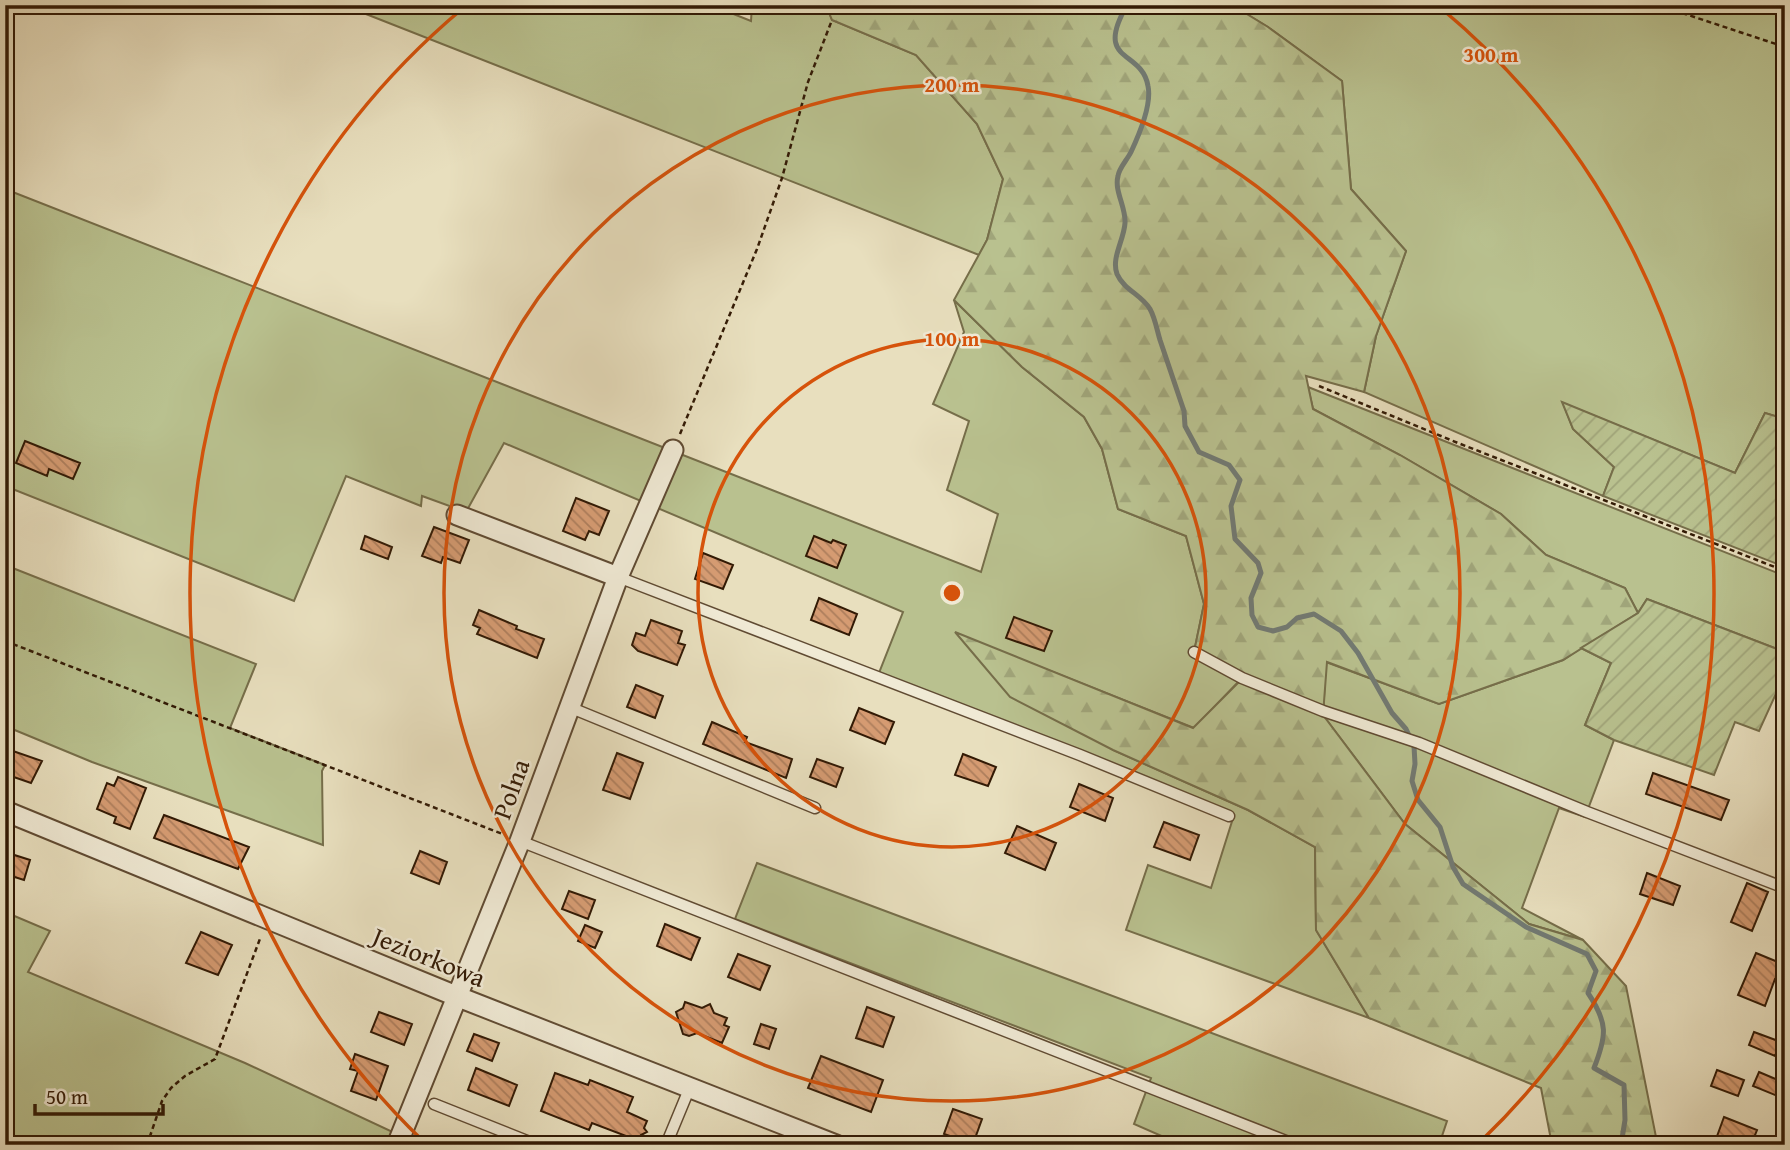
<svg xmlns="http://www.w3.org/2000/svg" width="1790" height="1150" font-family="'Gentium Book Plus',serif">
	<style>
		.grass { fill: #b9c18f; stroke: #766e4a; stroke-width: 2 }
		.forest { fill: url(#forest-firs); stroke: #766e4a; stroke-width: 2 }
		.garden { fill: url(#garden-furrows); stroke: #766e4a; stroke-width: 2 }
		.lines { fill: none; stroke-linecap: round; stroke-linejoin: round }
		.stream { stroke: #727a73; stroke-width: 5 }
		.building { fill: url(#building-back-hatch); stroke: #321a05; stroke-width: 2 }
		.lane-casing { stroke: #604b33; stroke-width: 13 }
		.street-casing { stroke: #604b33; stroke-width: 23 }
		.path { stroke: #321a05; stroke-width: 2.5; stroke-dasharray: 5 3.5; stroke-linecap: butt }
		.lane { stroke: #f0ead5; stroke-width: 10 }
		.street { stroke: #f0ead5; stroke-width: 19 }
		.ring { fill: none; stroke: #d6530b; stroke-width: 3.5 }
		.labels { text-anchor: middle; stroke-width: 5; stroke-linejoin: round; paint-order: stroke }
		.street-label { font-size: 26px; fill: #321a05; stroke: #f0ead5 }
		.centre { fill: #d6530b; stroke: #f0ead5; stroke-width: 3.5 }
		.ring-label { font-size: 21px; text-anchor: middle; font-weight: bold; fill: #d6530b; stroke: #f0ead5; stroke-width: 5; stroke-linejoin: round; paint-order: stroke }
	</style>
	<defs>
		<pattern id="forest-firs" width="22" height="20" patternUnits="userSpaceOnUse" patternTransform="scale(1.75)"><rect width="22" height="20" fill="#b9c18f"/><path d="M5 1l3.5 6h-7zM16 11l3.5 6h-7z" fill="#a0a57a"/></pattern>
		<pattern id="garden-furrows" width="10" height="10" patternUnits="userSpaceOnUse" patternTransform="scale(1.75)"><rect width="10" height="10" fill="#b9c18f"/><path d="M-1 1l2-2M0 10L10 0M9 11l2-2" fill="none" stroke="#a0a57a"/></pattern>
		<pattern id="building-back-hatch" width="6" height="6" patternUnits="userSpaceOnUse" patternTransform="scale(1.75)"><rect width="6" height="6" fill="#d59b72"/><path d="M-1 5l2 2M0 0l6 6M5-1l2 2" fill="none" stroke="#ad7e5c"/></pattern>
	</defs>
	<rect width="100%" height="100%" fill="#e8dfbe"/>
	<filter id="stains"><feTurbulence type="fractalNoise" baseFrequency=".00286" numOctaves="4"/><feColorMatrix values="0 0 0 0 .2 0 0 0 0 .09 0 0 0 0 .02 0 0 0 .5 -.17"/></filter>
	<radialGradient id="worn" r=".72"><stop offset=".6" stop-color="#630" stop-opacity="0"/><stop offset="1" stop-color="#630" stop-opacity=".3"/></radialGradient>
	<path class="grass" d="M343 5H522L539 12 542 5H711L751 21 752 5H826L832 20 916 55 977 124 1003 179 987 240 979 255Z
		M1232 5H1785V419L1765 413 1735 473 1563 403 1573 429 1614 467 1603 496 1364 392 1376 336 1406 251 1351 189 1342 81 1268 27Z
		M5 189 981 572 998 514 947 490 969 421 933 404 964 332 954 300 1022 367 1084 417 1102 449 1118 509 1186 536 1204 604 1194 652 1242 678 1194 728 957 634 1113 750 1248 810 1315 847 1316 930 1369 1018 1126 930 1148 865 1211 888 1234 815 879 673 903 612 504 443 466 512 422 496 421 506 346 476 294 601 5 486Z
		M1308 387 1785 576V652L1647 599 1638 613 1625 588 1546 555 1501 514 1400 455 1313 409Z
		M5 565 256 664 230 728 325 765 322 771 323 845 92 762 5 726Z
		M1581 648 1611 663 1585 725 1614 740 1585 817 1559 808 1522 908 1583 940 1529 924 1405 824 1323 715 1326 662 1439 704 1563 660Z
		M757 863 1447 1121 1439 1145H1182L1134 1124 1151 1078 735 919Z
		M5 912 50 931 28 972 245 1063 397 1134 393 1145H144L124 1139 120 1145H5Z"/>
	<path class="forest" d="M826 5H984L1003 9 1004 5H1232L1268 27 1342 81 1351 189 1406 251 1376 336 1364 392 1306 376 1313 409 1400 455 1501 514 1546 555 1625 588 1638 613 1563 660 1439 704 1327 662 1323 715 1405 824 1529 924 1583 940 1626 986 1656 1137 1651 1145H1552L1541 1088 1369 1018 1316 930 1315 847 1248 810 1113 750 1010 697 955 632 1193 728 1242 679 1194 652 1204 604 1186 536 1118 509 1102 449 1084 417 1022 367 954 300 987 240 1003 179 977 124 916 55 832 20Z"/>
	<path class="garden" d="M1562 402 1735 473 1765 413 1785 419V546L1780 558 1785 561V567L1603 496 1614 467 1573 429Z
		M1647 599 1785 652V674L1759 731 1735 722 1714 775 1614 740 1585 725 1611 663 1581 648 1638 613Z"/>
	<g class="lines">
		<path class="stream" d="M1127 5C1093 64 1142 49 1148 86 1152 105 1139 135 1131 152 1127 160 1119 168 1118 176 1114 191 1126 207 1125 223 1124 240 1111 258 1117 274 1124 290 1142 295 1150 309 1155 318 1157 330 1160 340 1168 364 1176 387 1184 411L1185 426 1199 452 1229 465 1240 480 1231 506 1235 539 1258 563 1261 573 1251 598 1252 615 1258 627 1273 631 1287 627 1297 618 1314 614 1341 631 1358 653 1392 713 1406 729 1414 746 1415 764 1412 781 1418 800 1440 827 1453 867 1463 884 1526 927 1587 954 1596 971 1588 993C1608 1023 1607 1035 1594 1068L1624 1085 1625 1120 1621 1145"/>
	</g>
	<path class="building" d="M25 441 80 463 73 479 49 469 47 476 16 463Z
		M576 498 609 511 599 535 589 531 585 540 563 531Z
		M434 527 469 540 460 563 443 557 441 563 422 556Z
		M365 536 392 547 388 559 361 549Z
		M814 536 831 543 833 540 846 545 837 568 806 556Z
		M703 553 733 565 723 589 695 579Z
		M819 598 857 614 849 635 811 620Z
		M479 610 517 626 516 629 544 639 537 658 477 634 480 628 473 625Z
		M1014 617 1052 631 1044 651 1006 638Z
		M651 620 682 631 678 643 685 645 677 665 638 651 632 645 636 633 645 636Z
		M636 685 663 696 655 718 627 707Z
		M859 708 894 722 885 744 850 730Z
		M712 722 747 737 745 742 792 759 786 778 703 744Z
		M10 750 42 761 31 783 5 774V761Z
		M617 753 643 763 630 799 603 790Z
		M963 754 996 767 988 786 955 775Z
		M817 759 843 768 836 787 810 777Z
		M1653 773 1729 800 1721 820 1646 794Z
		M118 777 146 788 130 829 114 823 116 817 97 809 107 783 114 786Z
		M1079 784 1113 798 1105 821 1070 807Z
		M164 815 249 847 238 869 154 838Z
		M1164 822 1199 835 1190 860 1154 847Z
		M1017 826 1056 843 1045 870 1005 853Z
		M420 851 447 862 439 884 411 873Z
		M5 852 30 860 24 880 5 874Z
		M1647 873 1680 886 1673 905 1640 894Z
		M1747 883 1768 892 1752 931 1731 922Z
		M569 891 595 900 588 919 562 909Z
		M665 924 700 938 691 960 657 946Z
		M585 925 602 932 595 948 578 941Z
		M201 932 232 945 218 975 186 963Z
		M1756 953 1785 965V982L1775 979 1765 1006 1738 995Z
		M738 954 770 966 760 990 728 977Z
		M685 1002 702 1008 710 1004 714 1013 727 1018 724 1025 729 1027 722 1043 697 1033 689 1036 683 1034 676 1012 683 1008Z
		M867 1007 894 1017 883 1047 856 1038Z
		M379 1012 412 1024 404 1045 371 1032Z
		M761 1024 776 1029 769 1049 754 1044Z
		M1754 1032 1781 1042 1775 1056 1749 1045Z
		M474 1034 499 1043 492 1061 467 1051Z
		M355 1054 388 1066 376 1100 351 1091 358 1071 350 1069Z
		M821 1056 883 1080 871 1112 808 1088Z
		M476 1068 517 1085 509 1106 468 1090Z
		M1717 1070 1744 1080 1738 1096 1711 1086Z
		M1759 1072 1785 1083V1099L1753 1086Z
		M555 1073 588 1085 590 1080 633 1097 627 1112 647 1121 644 1128 647 1132 641 1135 639 1141 592 1123 589 1130 541 1111Z
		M953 1109 982 1119 973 1144 944 1134Z
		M1724 1117 1757 1130 1751 1145H1735L1716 1139Z"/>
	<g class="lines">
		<defs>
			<path id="lane" d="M618 577 1080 755 1229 816
				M1194 652 1242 678 1323 711 1419 743 1587 812 1785 888
				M569 707 815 808
				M520 841 1296 1145
				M434 1104 537 1145
				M666 1145 690 1087"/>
			<path id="street" d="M457 515 618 577
				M5 811 456 996 836 1145
				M397 1145 520 841 618 577 673 450"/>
		</defs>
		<use href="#lane" class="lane-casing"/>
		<use href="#street" class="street-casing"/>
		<path class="path" d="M1488 5 1512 13 1649 5
			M1658 5 1785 47
			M1319 386 1458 443 1785 571
			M680 434 757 249 782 178 808 82 832 20
			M5 641 505 835
			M147 1145 162 1101 171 1088 185 1076 215 1059 261 936"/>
		<use href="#lane" class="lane"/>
		<use href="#street" class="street"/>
	</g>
	<g class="ring">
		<circle cx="952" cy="593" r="254"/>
		<circle cx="952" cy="593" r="508"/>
		<path d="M423 1141A762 762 0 0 1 462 9M1442 9A762 762 0 0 1 1481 1141"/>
	</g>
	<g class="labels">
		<g class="street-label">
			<text transform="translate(511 789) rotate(-70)" y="9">Polna</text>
			<text transform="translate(429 957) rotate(22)" y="9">Jeziorkowa</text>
		</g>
	</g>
	<circle cx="952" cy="593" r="10" class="centre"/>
	<g class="ring-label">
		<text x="1491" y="62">300 m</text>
		<text x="952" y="92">200 m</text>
		<text x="952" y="346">100 m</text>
	</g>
	<rect width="1790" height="1150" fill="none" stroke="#e8dfbe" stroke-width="28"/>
	<rect x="7" y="7" width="1776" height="1136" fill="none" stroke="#321a05" stroke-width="3.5"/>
	<rect x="14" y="14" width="1762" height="1122" fill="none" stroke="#321a05" stroke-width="2"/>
	<path d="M35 1104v10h128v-10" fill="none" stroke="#321a05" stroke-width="3.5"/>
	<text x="46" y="1104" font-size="21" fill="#321a05" stroke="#f0ead5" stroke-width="5" paint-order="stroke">50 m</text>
	<rect width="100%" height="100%" filter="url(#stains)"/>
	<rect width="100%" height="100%" fill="url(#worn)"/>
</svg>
